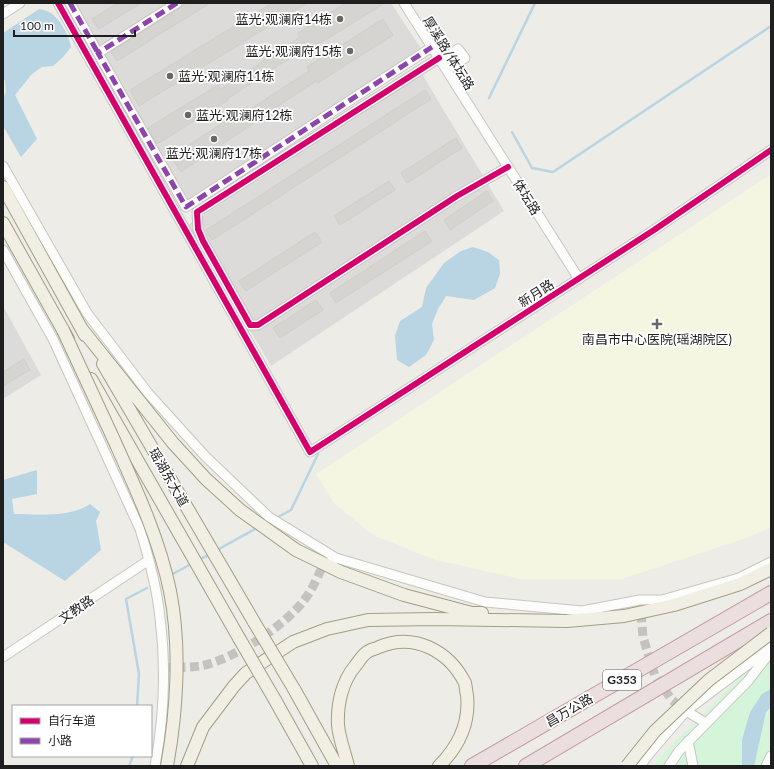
<svg xmlns="http://www.w3.org/2000/svg" width="774" height="769" font-family="Lato,'Noto Sans SC',sans-serif">
	<style>
		.residential { fill: #dcdbd9 }
		.education { fill: #f4f6e2 }
		.park { fill: #d4f5d9 }
		.water { fill: #b9d4e2 }
		.lines { fill: none; stroke-linecap: round; stroke-linejoin: round }
		.stream { stroke: #b9d4e2; stroke-width: 2.5 }
		.building { fill: #d5d4d0; stroke: #d0cec8 }
		.minor-tunnel { stroke: #c4c3bf; stroke-width: 9; stroke-dasharray: 9 4.5; stroke-linecap: butt }
		.minor-casing { stroke: #c6c6c3; stroke-width: 11 }
		.major-casing { stroke: #a39e83; stroke-width: 14 }
		.highway-casing { stroke: #c49da3; stroke-width: 16 }
		.minor { stroke: #fcfcfb; stroke-width: 9 }
		.major { stroke: #f1eee4; stroke-width: 12 }
		.highway { stroke: #eadfde; stroke-width: 14 }
		.major-bridge-casing { stroke: #a39e83; stroke-width: 14; stroke-linecap: butt }
		.major-bridge { stroke: #f1eee4; stroke-width: 12 }
		.quiet { stroke: #8e44ad; stroke-width: 5; stroke-dasharray: 10 5; stroke-linecap: butt }
		.cycleway-casing { stroke: #fff; stroke-width: 8 }
		.cycleway { stroke: #d6006c; stroke-width: 6 }
		.poi-dot { fill: #676765; stroke: #fff; stroke-width: 1.5 }
		.labels { text-anchor: middle; stroke-width: 3.5; stroke-linejoin: round; paint-order: stroke }
		.shield { fill: #fff; stroke: #626262; stroke-width: 1 }
		.shield-label { font-size: 12px; font-weight: bold; fill: #1f1f1f }
		.poi-label { font-size: 13px; fill: #1f1f1f; stroke: #fff; text-anchor: end }
		.street-label { font-size: 13px; fill: #1f1f1f; stroke: #fff }
	</style>
	<rect width="100%" height="100%" fill="#edece7"/>
	<path class="residential" d="M73 3H391L422 50 187 200Z
		M422 74 504 211 271 366 188 225Z
		M3 306 41 375 3 399Z"/>
	<path class="education" d="M771 174V527L752 536 622 579H521L436 560 373 535 333 502 316 474Z"/>
	<path class="park" d="M771 650V766H654L657 760 761 656Z"/>
	<path class="water" d="M39 9C43 10 46 10 49 12 60 18 69 35 71 47L63 57 53 66 42 67 32 74 15 95 37 139 21 157 3 126V98L6 92 5 81 3 78V33Z
		M473 247 488 252 499 260 500 274 495 288 474 300 446 296 438 309 432 324 434 340 426 355 409 367 397 360 395 336 400 321 422 307 426 288 444 263 461 251Z
		M37 470V494L12 499 14 514C39 514 69 518 90 504L100 512 96 521 101 550 65 581 3 542V480Z
		M771 689V707L766 712 754 766H742V740L750 712 762 694Z"/>
	<g class="lines">
		<path class="stream" d="M489 98 535 3
			M512 132 532 168 553 172 771 26
			M276 518 291 510 318 454
			M217 550 257 528
			M200 559 209 555
			M171 575 191 564
			M137 706 139 674 126 599 147 588
			M129 766 133 756"/>
	</g>
	<path class="building" d="M118 3H141L99 29 92 19Z
		M187 3H210L117 61 111 52Z
		M272 3H307L139 106 130 90Z
		M346 3H385L309 50 307 47 227 99 228 100 157 144 148 128 218 85 221 89 300 37 298 33Z
		M383 19 393 35 318 83 316 81 256 120 257 121 181 172 171 157 247 107 249 110 309 71 307 67Z
		M425 90 431 99 212 240 206 230Z
		M456 138 462 148 407 183 401 173Z
		M389 181 395 190 340 225 334 216Z
		M487 191 493 201 450 230 444 220Z
		M425 231 432 241 336 303 330 293Z
		M315 232 322 242 246 291 239 281Z
		M316 300 323 310 280 338 273 328Z
		M24 359 30 370 3 386V372Z"/>
	<g class="lines">
		<path class="minor-tunnel" d="M640 600 643 637 655 676 672 700 686 711
			M163 668C175 667 188 668 200 666 233 660 285 626 305 599 313 589 318 575 324 564"/>
		<defs>
			<path id="minor" d="M58 3 310 452 654 230 771 150
				M70 3 98 53
				M177 3 98 53 186 207 432 47
				M404 3 579 279
				M3 14 20 3
				M439 58 197 212 198 229 203 241 250 325H258L457 196 508 167
				M441 61 458 49 465 58 447 70
				M3 166 87 313 148 393 205 456 269 517 336 558
				M3 250 53 339 140 529C149 558 157 588 160 618 166 666 164 718 155 766
				M331 561 336 558 485 602 582 611 640 600H662L739 578 771 562
				M3 657 149 560
				M686 711 706 723
				M688 741 693 766
				M640 766 649 754 686 711 771 647
				M669 766 679 751 748 681 771 651
				M766 766 771 756"/>
			<path id="major" d="M3 187 85 335
				M3 223 68 339
				M81 328 173 443 206 479 240 510 296 550 341 572 404 595 472 613H482
				M103 364 254 622
				M91 379 239 638
				M294 689 337 766
				M275 700 312 766
				M187 766 203 727 234 686 246 673 293 642 327 629 368 620 435 619 567 621 624 616 674 605 740 584 771 569
				M348 766C345 753 339 738 338 725 337 704 342 681 356 665 359 661 362 656 366 653 369 650 375 649 379 647 414 632 449 651 465 683 466 687 466 692 467 695 470 723 458 747 439 766"/>
			<path id="highway" d="M472 766 771 593
				M526 766 771 621"/>
		</defs>
		<use href="#minor" class="minor-casing"/>
		<use href="#major" class="major-casing"/>
		<use href="#highway" class="highway-casing"/>
		<use href="#minor" class="minor"/>
		<use href="#major" class="major"/>
		<use href="#highway" class="highway"/>
		<defs>
			<path id="major-bridge" d="M63 330C80 367 97 403 114 440 136 489 159 538 170 591 181 646 177 711 167 766
				M254 622 294 689
				M239 638 275 700
				M627 766 655 731 709 680 771 633"/>
		</defs>
		<use href="#major-bridge" class="major-bridge-casing"/>
		<use href="#major-bridge" class="major-bridge"/>
		<path class="quiet" d="M70 3 98 53
			M177 3 98 53 186 207 432 47"/>
		<defs>
			<path id="cycleway" d="M58 3 310 452 654 230 771 150
				M439 58 197 212 198 229 203 241 250 325H258L457 196 508 167"/>
		</defs>
		<use href="#cycleway" class="cycleway-casing"/>
		<use href="#cycleway" class="cycleway"/>
	</g>
	<g class="poi-dot">
		<circle cx="340" cy="19" r="4"/>
		<circle cx="350" cy="51" r="4"/>
		<circle cx="170" cy="76" r="4"/>
		<circle cx="188" cy="115" r="4"/>
		<circle cx="214" cy="139" r="4"/>
		<path d="M655 318h4v4h4v4h-4v4h-4v-4h-4v-4h4z"/>
	</g>
	<g class="labels">
		<rect class="shield" x="603" y="670" width="38" height="20" rx="3"/>
		<g class="shield-label">
			<text x="622" y="684">G353</text>
		</g>
		<g class="poi-label">
			<text x="332" y="24">蓝光·观澜府14栋</text>
			<text x="342" y="56">蓝光·观澜府15栋</text>
			<text x="178" y="81" text-anchor="start">蓝光·观澜府11栋</text>
			<text x="196" y="120" text-anchor="start">蓝光·观澜府12栋</text>
			<text x="214" y="158" text-anchor="middle">蓝光·观澜府17栋</text>
			<text x="657" y="344" text-anchor="middle">南昌市中心医院(瑶湖院区)</text>
		</g>
		<g class="street-label">
			<text transform="translate(449 53) rotate(58)" y="5">厚溪路/体坛路</text>
			<text transform="translate(527 197) rotate(58)" y="5">体坛路</text>
			<text transform="translate(536 293) rotate(-33)" y="5">新月路</text>
			<text transform="translate(169 477) rotate(60)" y="5">瑶湖东大道</text>
			<text transform="translate(76 609) rotate(-34)" y="5">文教路</text>
			<text transform="translate(569 710) rotate(-30)" y="5">昌万公路</text>
		</g>
	</g>
	<rect width="774" height="769" fill="none" stroke="#1f1f1f" stroke-width="8"/>
	<rect x="12" y="705" width="140" height="52" fill="#ffffff" stroke="#a5a5a5"/>
	<rect x="20" y="718" width="20" height="6" fill="#d6006c" stroke="#a5a5a5"/>
	<text x="48" y="725" font-size="12" fill="#1f1f1f">自行车道</text>
	<rect x="20" y="738" width="20" height="6" fill="#8e44ad" stroke="#a5a5a5"/>
	<text x="48" y="745" font-size="12" fill="#1f1f1f">小路</text>
	<path d="M14 30v6h121v-6" fill="none" stroke="#1f1f1f" stroke-width="2"/>
	<text x="20" y="30" font-size="12" fill="#1f1f1f" stroke="#ffffff" stroke-width="3" paint-order="stroke">100 m</text>
</svg>
